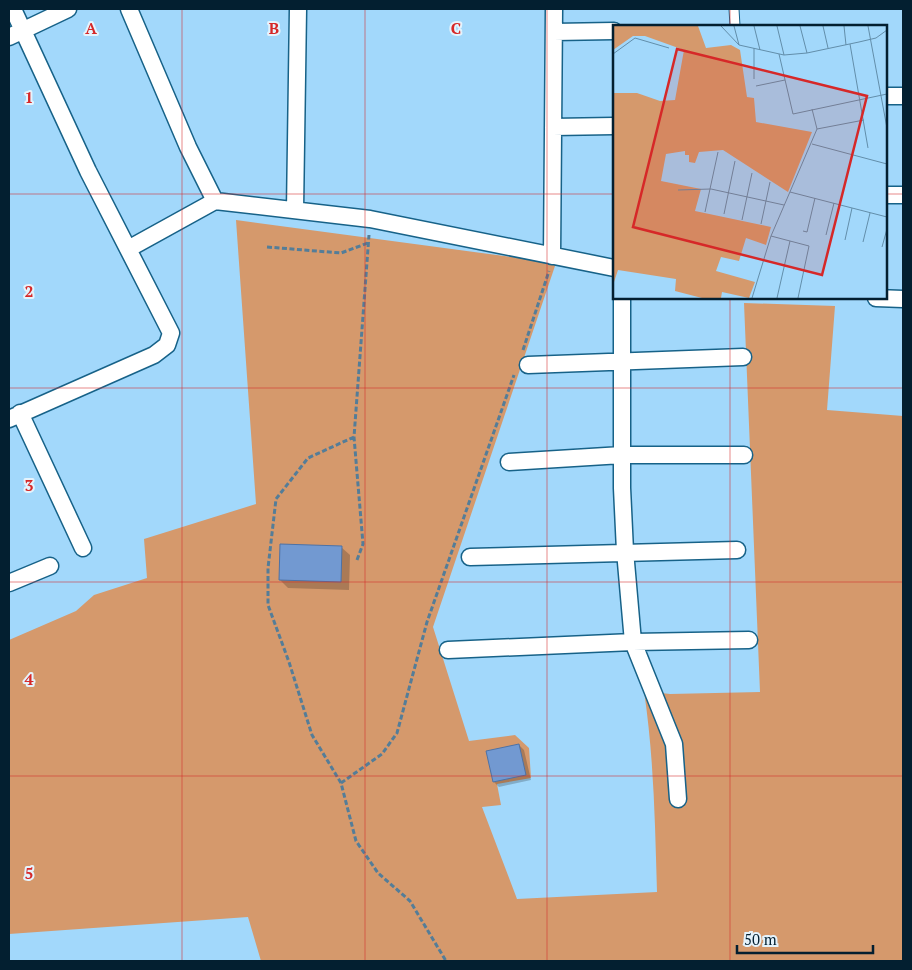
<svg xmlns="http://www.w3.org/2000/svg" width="912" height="970" font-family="'PT Serif',serif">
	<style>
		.green { fill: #d5996c }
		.shadow { fill: #0003 }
		.building { fill: #7299d1; stroke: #4d72a6 }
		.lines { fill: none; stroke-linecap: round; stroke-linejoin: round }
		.lane-casing { stroke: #176288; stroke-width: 11 }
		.street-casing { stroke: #176288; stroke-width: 19 }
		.path { stroke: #547d98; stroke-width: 3; stroke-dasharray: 5 2.5; stroke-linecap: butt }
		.lane { stroke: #fff; stroke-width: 9 }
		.street { stroke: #fff; stroke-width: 16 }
		.grid { fill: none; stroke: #d62828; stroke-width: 1; stroke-opacity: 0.55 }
		.inset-road { fill: none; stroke: #628eaa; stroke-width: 1 }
		.view { fill: #d62828; fill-opacity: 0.15; stroke: #d62828; stroke-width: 2.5 }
		.inset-edge { fill: none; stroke: #031f30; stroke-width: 2.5 }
		.grid-label { font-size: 16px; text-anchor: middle; font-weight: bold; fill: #d62828; stroke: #e5f3fc; stroke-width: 4; stroke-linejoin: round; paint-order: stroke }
	</style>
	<rect width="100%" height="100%" fill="#a2d8fb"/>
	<path class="green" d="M236 220 556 263 433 627 469 741 515 735 529 748 531 778 497 784 501 805 482 807 517 899 657 892C655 824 654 758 644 691L670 694 760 692 744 303 835 306 827 410 903 416V961H261L248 917 9 934V640L76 611 94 595 147 578 144 539 256 504Z"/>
	<path class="shadow" d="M341 547 350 555 349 590 288 588 280 580Z
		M519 745 524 750 531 780 499 787 494 782Z"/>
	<path class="building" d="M280 544 342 546 341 582 279 580Z
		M519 744 526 775 493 782 486 751Z"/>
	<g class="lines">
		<defs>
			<path id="lane" d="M734 9 735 26"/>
			<path id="street" d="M129 9 188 147 215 201
				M554 32 614 31
				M9 37 68 9
				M886 96H903
				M553 127 614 126
				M886 195H903
				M295 210 298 9
				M128 249 215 201 370 219 614 268
				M552 256 554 9
				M622 298V488L625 551 633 642 674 744 678 799
				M876 298 903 299
				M528 365 743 357
				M20 413 83 548
				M9 419 154 355 167 345 171 333 88 171 13 9
				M509 462 622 455H744
				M470 557 737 550
				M9 583 50 566
				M448 650 633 642 749 640"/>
		</defs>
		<use href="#lane" class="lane-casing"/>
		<use href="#street" class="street-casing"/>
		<path class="path" d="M267 247 341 253 368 243
			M523 350 549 271
			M354 437 308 458 276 499 268 568V605L289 662 312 735 341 783 356 841 378 873 410 901 446 961
			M357 560 363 544 354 437 369 235
			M341 783 382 754 397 733 427 622 514 375"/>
		<use href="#lane" class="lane"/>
		<use href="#street" class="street"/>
	</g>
	<path class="grid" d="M182 9V961M365 9V961M547 9V961M730 9V26M9 194H614M886 194H903M730 298V961M9 388H903M9 582H903M9 776H903"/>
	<g transform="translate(613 25)">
		<rect width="274" height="274" fill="#a2d8fb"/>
		<path d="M0 1H85L93 23 118 20 127 25 134 72 141 73 143 97 199 107 175 167 110 125 86 127 82 138 76 137V130H72V126L53 129 48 156 88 164 82 186 158 202 153 220 133 213 126 236 108 232 103 246 142 257 136 273 109 267 108 273H89L62 266 63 254 5 245 0 260V68H24L47 76 62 75 71 25 32 11H20L0 25Z" fill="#d5996c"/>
		<path class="inset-road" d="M108 1 126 20 171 30 194 28 246 17 263 13 274 5M121 1 126 20M141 1 147 25M164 1 171 30M187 1 194 28M210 1 215 23M231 1 233 20M255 1 274 103M237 19 255 123M0 29 22 13 56 23M166 29 180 89 274 69M141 54V23M143 61 172 55M204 104 251 95M199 119 274 139M65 165 98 164 171 180M177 167 274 192M92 187 105 127M111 189 122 136M129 195 139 148M148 199 157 157M190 206 194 207 202 173M213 210 221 178M158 211 196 221 185 273M232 215 239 183M250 217 257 188M269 222 274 204M139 273 158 211 204 104 199 84M164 273 177 216"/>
		<path class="view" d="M64 24 254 71 209 250 20 202Z"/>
		<rect width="274" height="274" class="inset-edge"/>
	</g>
	<g class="grid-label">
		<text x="91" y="34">A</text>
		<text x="274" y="34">B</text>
		<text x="456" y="34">C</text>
		<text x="29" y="103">1</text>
		<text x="29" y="297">2</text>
		<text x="29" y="491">3</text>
		<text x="29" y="685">4</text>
		<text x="29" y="879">5</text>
	</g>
	<rect width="912" height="970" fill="none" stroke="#031f30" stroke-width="20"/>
	<path d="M737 945v8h136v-8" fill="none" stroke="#031f30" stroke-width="2.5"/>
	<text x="744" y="945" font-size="15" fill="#031f30" stroke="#e5f3fc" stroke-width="4" paint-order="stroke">50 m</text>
</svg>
